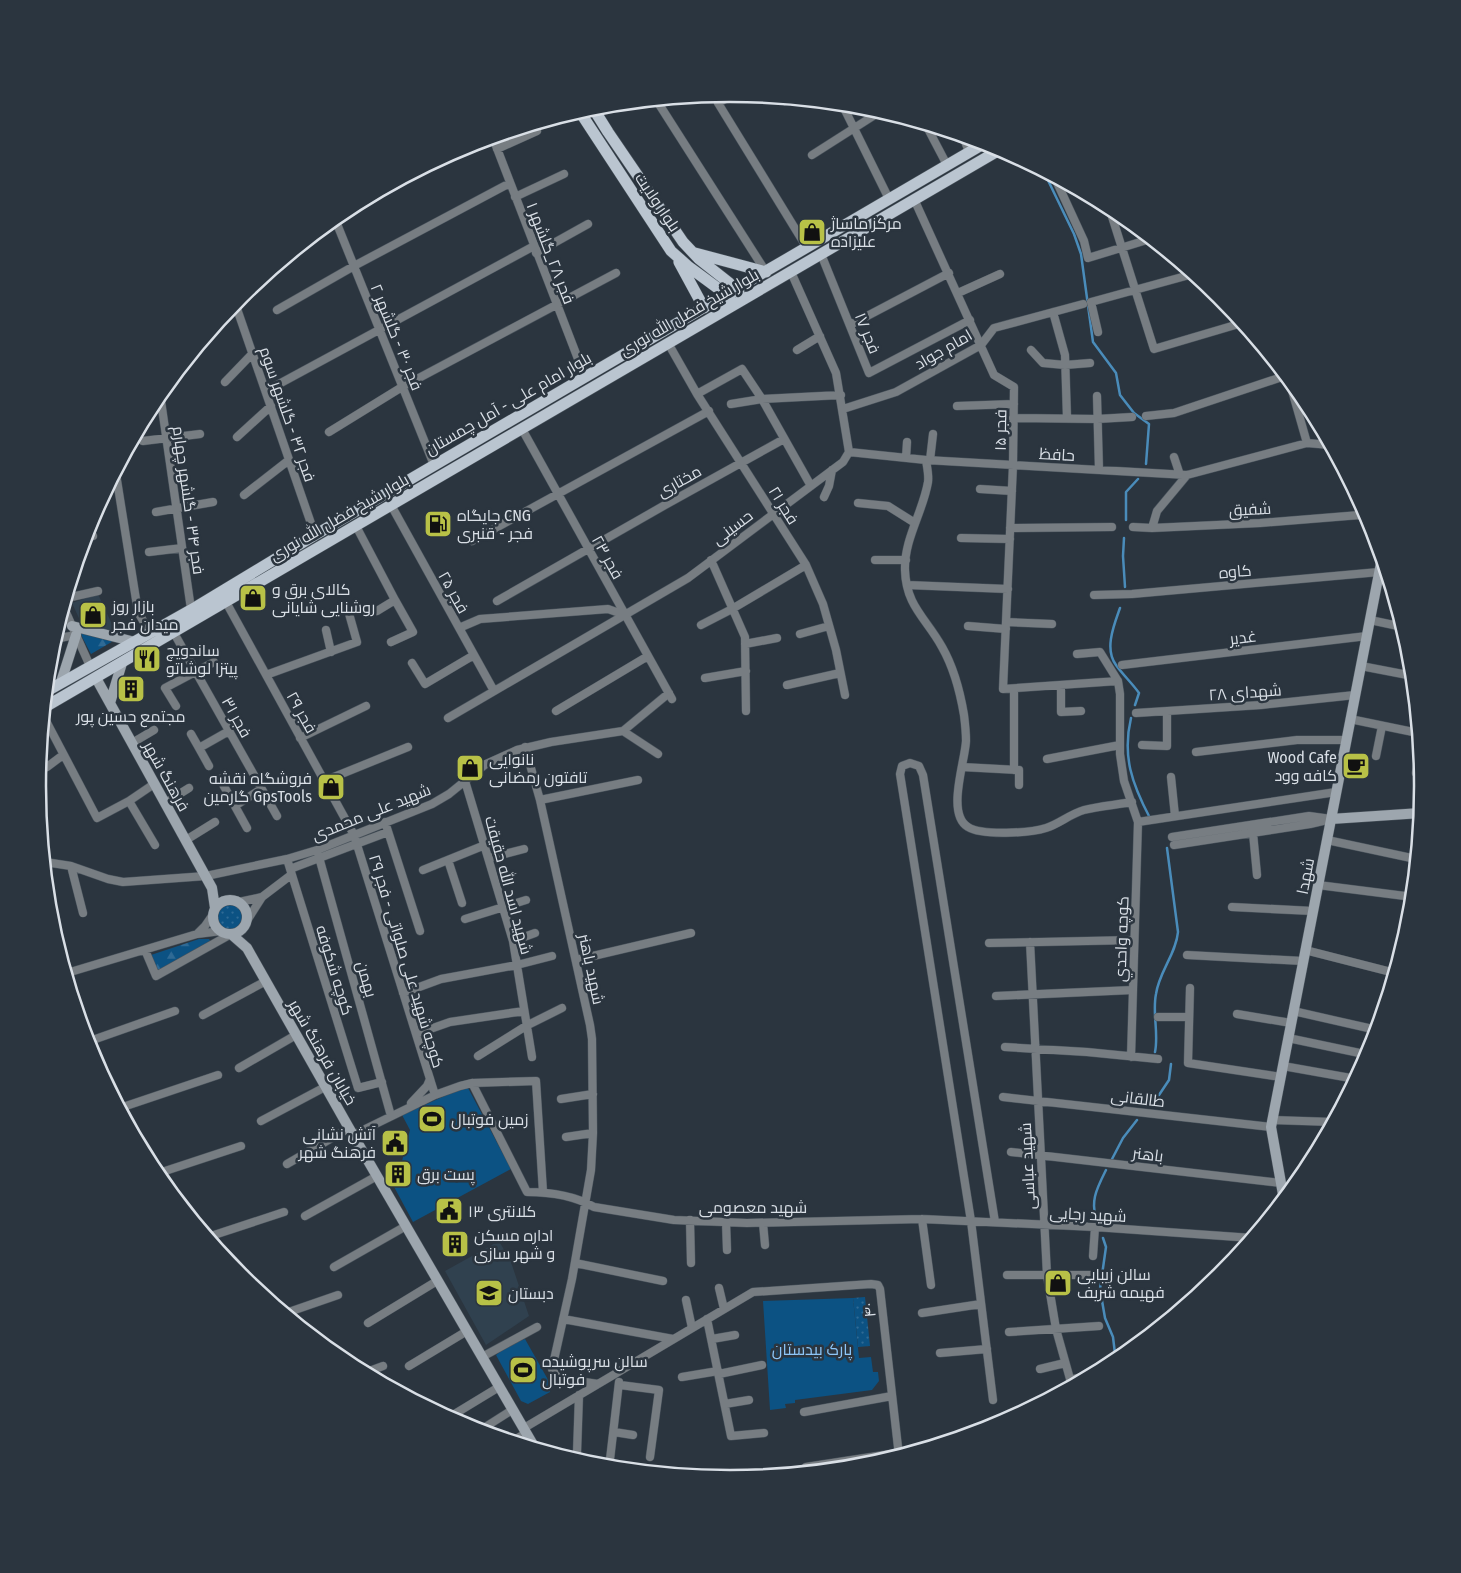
<svg xmlns="http://www.w3.org/2000/svg" width="1461" height="1573" font-family="'Fira Sans Condensed',Cairo,sans-serif">
	<style>
		.built { fill: #30414f }
		.grass { fill: url(#grass-dots) }
		.forest { fill: url(#forest-firs) }
		.park { fill: #0c5283 }
		.lines { fill: none; stroke-linecap: round; stroke-linejoin: round }
		.stream { stroke: #4a8cba; stroke-width: 2.5 }
		.street-casing { stroke: #4a545d; stroke-width: 9 }
		.secondary-casing { stroke: #4a545d; stroke-width: 11 }
		.primary-casing { stroke: #4a545d; stroke-width: 12 }
		.street { stroke: #777d82; stroke-width: 8 }
		.secondary { stroke: #9da6ae; stroke-width: 10 }
		.primary { stroke: #bac5d0; stroke-width: 11 }
		.labels { text-anchor: middle; stroke-width: 5; stroke-linejoin: round; paint-order: stroke }
		.street-label { font-size: 16px; fill: #d9dfe6; stroke: #2b353f }
		.poi-label { font-size: 16px; fill: #d9dfe6; stroke: #2b353f; text-anchor: start }
		.park-label { font-size: 16px; fill: #8dc6f8; stroke: #2b353f }
		.rim { fill: none; stroke: #d9dfe6; stroke-width: 2.5 }
	</style>
	<defs>
		<pattern id="grass-dots" width="8" height="8" patternUnits="userSpaceOnUse" patternTransform="scale(1.25)"><rect width="8" height="8" fill="#0c5283"/><path d="M2 2h.1M6 6h.1" fill="none" stroke="#2f6a95" stroke-width="1.8" stroke-linecap="round"/></pattern>
		<pattern id="forest-firs" width="22" height="20" patternUnits="userSpaceOnUse" patternTransform="scale(1.25)"><rect width="22" height="20" fill="#0c5283"/><path d="M5 1l3.5 6h-7zM16 11l3.5 6h-7z" fill="#2f6a95"/></pattern>
	</defs>
	<rect width="100%" height="100%" fill="#2b353f"/>
	<path class="built" d="M98 594 117 635 83 627 72 603Z
		M499 1241 511 1262 529 1316 486 1345 445 1271Z"/>
	<path class="grass" d="M214 917a17 17 0 1 1 34 0a17 17 0 1 1-34 0Z
		M865 1297 870 1346 858 1347 853 1298Z"/>
	<path class="forest" d="M79 631 115 640 91 654Z
		M199 939H209L212 944 157 975 148 956Z"/>
	<path class="park" d="M467 1086 511 1169 413 1222 392 1183 408 1173 402 1161 410 1130 402 1115Z
		M853 1298 859 1358 871 1357 873 1372H878L879 1381 872 1390 795 1400V1403L785 1404 786 1408 770 1410 763 1301Z
		M525 1339 551 1385 550 1392 528 1404 521 1401 496 1355 508 1345Z"/>
	<g class="lines">
		<path class="stream" d="M1044 172 1074 234 1081 254 1093 342 1116 373 1120 395 1134 413 1149 424 1146 464
			M1126 520V492L1138 479
			M1124 538 1123 556 1125 587
			M1120 608C1114 625 1104 649 1116 665 1123 675 1132 683 1139 693L1135 705
			M1131 718C1122 756 1132 784 1150 818
			M1155 1052C1159 1033 1152 1013 1156 994 1159 972 1176 954 1178 932L1167 848
			M1153 1104 1169 1080 1171 1064
			M1111 1161 1123 1138 1137 1120
			M1097 1224C1090 1201 1096 1190 1106 1170
			M1103 1238 1106 1247 1100 1289 1105 1318 1113 1337 1116 1362"/>
		<defs>
			<path id="street" d="M734 94 718 103 807 248
				M657 101 766 272
				M785 101 789 99
				M842 104 889 199
				M926 125 947 165
				M963 136 969 152
				M493 138 585 377
				M497 149 537 131
				M812 155 881 111
				M1055 178 1084 241 1088 258 1150 239
				M515 197 564 174
				M914 199 994 375 1014 387 1013 465 1003 689 1118 681
				M1109 207 1154 349 1242 323
				M335 219 434 465
				M536 253 588 224
				M821 254 869 373 970 320
				M791 272 836 373 849 452
				M958 293 1000 274
				M235 303 315 535
				M277 310 354 266 510 183
				M1053 312 1065 355 1067 418
				M850 325 949 273
				M1098 332 1091 302 1193 274
				M668 343 697 394 806 565 823 604 836 650 845 695
				M797 350 820 336
				M1031 350 1043 363 1065 365 1090 363
				M182 368 185 367
				M1289 380 1307 443
				M225 382 252 354
				M266 391 534 246
				M160 394 191 609
				M697 394 742 369 762 399 811 486
				M1097 396 1099 470
				M731 404 762 399 841 395
				M957 406 1014 404
				M843 409 896 392 981 345 994 328 1083 304
				M1146 416 1174 413 1285 376
				M1013 418 1097 419 1132 417
				M522 429 672 699
				M329 432 402 387 616 273
				M237 437 271 406
				M143 441 200 434
				M849 452 926 460 1187 475 1307 443 1330 445
				M1174 457 1180 475
				M906 458 907 442
				M926 460C927 467 929 475 928 482 923 512 904 539 905 570 906 606 926 618 942 647 954 668 960 691 964 715 965 723 966 732 966 741 965 762 946 814 968 827 982 836 1030 833 1046 828 1059 824 1070 814 1084 810 1099 806 1116 805 1132 802
				M930 460 933 434
				M116 474 138 612 150 633
				M980 489 1012 491
				M244 495 289 460
				M824 497 829 486 832 470
				M858 503 888 506 915 523
				M391 505 494 691
				M156 512 213 502
				M356 526 395 600 377 611
				M1133 527 1152 528 1260 523 1360 515 1368 516
				M1010 528 1112 527
				M1152 528 1157 511 1187 475
				M86 537 93 536
				M961 538 1010 539
				M472 541 709 411
				M149 552 182 548
				M711 560 745 637 746 711
				M875 560H906
				M907 585 1008 589
				M1094 595 1132 594 1379 572
				M67 598 98 591
				M497 601 665 505 784 439
				M226 602 354 835 435 1095
				M64 608 90 666
				M1370 620 1403 627
				M1006 622 1052 624
				M701 625 732 609 806 565
				M968 626 1006 629
				M459 628 480 619 608 609 625 615
				M326 630 331 652
				M174 633 277 816
				M800 634 829 626
				M54 639 76 635
				M391 642 413 632 395 600
				M745 644 777 638
				M1077 654 1100 652 1118 681 1120 694V754L1124 781 1138 822 1131 1057
				M412 663 425 684 474 655
				M1122 665 1367 636
				M1361 666 1413 676
				M266 675 357 642 348 610
				M705 678 746 671
				M787 685 840 673
				M1061 685V712L1081 711
				M1014 689V770
				M176 706 165 688 214 662
				M556 711 648 656
				M1136 713 1261 705 1355 695
				M44 717 97 818 129 801 154 784
				M448 718 688 578 843 462 849 452
				M1350 719 1418 733
				M623 731 658 754
				M191 734 199 748 229 731
				M300 738 366 706
				M132 743 154 730
				M1142 745 1167 746V711
				M525 747 540 800 590 1025 592 1039 593 1133 591 1170 572 1279 552 1369 558 1378 598 1384
				M199 748 209 766
				M1196 752 1297 740H1346
				M1376 756 1382 726
				M40 759 47 767 63 755
				M1047 759 1120 745
				M962 767 1019 770V785
				M1416 773 1420 754
				M1171 777 1175 816
				M220 779 247 828
				M324 781 408 747
				M465 781 513 941 532 1057
				M540 800 638 780
				M129 801 155 845
				M165 803 189 788
				M235 806 261 789
				M385 822 420 931
				M1138 822 1336 792
				M1253 833 1257 875
				M1172 837 1309 816 1331 819
				M186 840 215 822
				M1327 840 1416 859
				M1174 845 1310 824 1327 820
				M317 850 391 1116
				M489 858 524 849
				M287 859 358 1088 382 1082
				M448 860 462 903
				M45 862 71 866 108 879 123 882 206 876 287 859 317 850 432 804 449 794 486 764 517 750 551 742 623 731 669 693
				M71 866 83 913
				M290 869 388 832
				M423 870 485 845
				M1318 885 1413 897
				M48 894 53 909
				M239 902 262 897
				M1232 907 1313 911
				M248 919 262 897 291 875
				M465 919 526 900
				M197 934 221 931
				M513 941 535 933
				M1030 942 1047 1275 1056 1329 1072 1386
				M989 943 1134 940
				M145 950 156 976 231 934
				M1305 950 1395 973
				M1187 955 1303 961
				M576 960 691 933
				M67 973 197 934 205 926 214 913
				M1190 988 1188 1063 1281 1077
				M403 993 441 979 517 965 552 956
				M996 996 1133 990
				M1293 1011 1377 1030
				M1237 1014 1291 1023
				M203 1015 266 981
				M1158 1017H1189
				M416 1034 450 1022 524 1011
				M1288 1038 1369 1055
				M87 1042 175 1011
				M1005 1047 1087 1052 1158 1059
				M478 1056 526 1026 562 1008
				M1283 1066 1356 1079
				M239 1068 296 1035
				M472 1083 527 1192C550 1192 573 1195 594 1207L674 1220 747 1223 922 1219 1095 1227 1252 1238
				M1003 1097 1271 1127
				M561 1099 593 1094
				M411 1103 427 1086 430 1079
				M120 1108 218 1075
				M1272 1120 1333 1122
				M261 1121 325 1087
				M353 1135 435 1095 460 1086 472 1083 536 1081 543 1192
				M566 1137 593 1133
				M1011 1152 1281 1183
				M287 1164 349 1128
				M156 1174 241 1146
				M305 1216 377 1176
				M922 1219 931 1285
				M690 1220 691 1263
				M726 1222 727 1250
				M763 1223 765 1245
				M208 1237 284 1212
				M1093 1256 1095 1227
				M575 1263 663 1281
				M334 1267 406 1226
				M1007 1275H1099
				M719 1288 724 1309
				M686 1300 692 1328
				M286 1313 338 1295
				M922 1313 981 1304
				M563 1319 673 1339
				M707 1319 731 1436 764 1433
				M368 1323 437 1281
				M1009 1332 1099 1326
				M712 1339 735 1335
				M940 1353 987 1349
				M482 1357 537 1327
				M409 1366 467 1331
				M1040 1369 1065 1363
				M364 1373 383 1366
				M719 1374 762 1365
				M682 1377 718 1371
				M1070 1380 1094 1374
				M620 1385 659 1390 650 1457
				M993 1400 971 1221 900 774 902 766 910 763 919 766 923 775 995 1222
				M725 1404 749 1400
				M804 1412 892 1396
				M448 1418 499 1387
				M524 1428 753 1292 871 1284 878 1285 880 1289 899 1456
				M479 1431 512 1410
				M614 1432 633 1435
				M513 1441 526 1433
				M577 1453 579 1395
				M806 1467 923 1449
				M609 1468 619 1382"/>
			<path id="secondary" d="M72 626 135 642
				M96 678 212 888 215 908
				M61 682 76 635
				M110 703 122 663
				M1331 819 1421 813
				M213 917a17 17 0 1 1 34 0a17 17 0 1 1-34 0Z
				M231 934 247 948 349 1128 535 1448
				M1284 1200 1271 1127 1382 558"/>
			<path id="primary" d="M593 108 608 132 683 242 699 259 737 289 739 293
				M580 112 671 251 689 267 727 295 730 299
				M695 253 766 272
				M679 262 704 308
				M47 691 196 607 315 535 985 143
				M45 707 1001 149"/>
		</defs>
		<use href="#street" class="street-casing"/>
		<use href="#secondary" class="secondary-casing"/>
		<use href="#primary" class="primary-casing"/>
		<use href="#street" class="street"/>
		<use href="#secondary" class="secondary"/>
		<use href="#primary" class="primary"/>
	</g>
	<defs>
		<symbol id="shop-square" viewBox="-11 -11 22 22"><rect x="-9" y="-9" width="18" height="18" rx="4" fill="#b8c147" stroke="#2b353f"/><path d="M-5-2.5h2.3a2.7 3.5 0 0 1 5.4 0H5L5.5 6h-11ZM-1.5-2.5h3a1.5 2.3 0 0 0-3 0Z" fill="#111"/></symbol>
		<symbol id="fuel-square" viewBox="-11 -11 22 22"><rect x="-9" y="-9" width="18" height="18" rx="4" fill="#b8c147" stroke="#2b353f"/><path d="M-5.5-6h7V0h2V4h1.3V-2.5L3-4.5l.8-.8L6-3V5H2.5V1h-1V6h-7ZM-4.2-4.7v3.2H.2V-4.7Z" fill="#111"/></symbol>
		<symbol id="restaurant-square" viewBox="-11 -11 22 22"><rect x="-9" y="-9" width="18" height="18" rx="4" fill="#b8c147" stroke="#2b353f"/><path d="M-5-6h1v4h1v-4h1v4h1v-4h1v5L-1.5 .5V6h-2V.5L-5-1ZM5-6V6H3V1.5H1.5Q1.5-4 5-6Z" fill="#111"/></symbol>
		<symbol id="building-square" viewBox="-11 -11 22 22"><rect x="-9" y="-9" width="18" height="18" rx="4" fill="#b8c147" stroke="#2b353f"/><path d="M-4-6H4V6H1V3H-1V6H-4ZM-2.5-4.3h1.7v1.8h-1.7ZM.8-4.3h1.7v1.8H.8ZM-2.5-1h1.7V.8h-1.7ZM.8-1h1.7V.8H.8Z" fill="#111"/></symbol>
		<symbol id="cafe-square" viewBox="-11 -11 22 22"><rect x="-9" y="-9" width="18" height="18" rx="4" fill="#b8c147" stroke="#2b353f"/><path d="M-5.5-4.5H6V0H3Q3 3.5 0 3.5H-2.5Q-5.5 3.5-5.5 0ZM3-3.2v2h1.7v-2ZM-6 4.5H4V6H-6Z" fill="#111"/></symbol>
		<symbol id="stadium-square" viewBox="-11 -11 22 22"><rect x="-9" y="-9" width="18" height="18" rx="4" fill="#b8c147" stroke="#2b353f"/><path d="M0-5a6.5 5 0 1 0 0 10a6.5 5 0 1 0 0-10ZM-3.5-1.8h7v3.6h-7Z" fill="#111"/></symbol>
		<symbol id="civic-square" viewBox="-11 -11 22 22"><rect x="-9" y="-9" width="18" height="18" rx="4" fill="#b8c147" stroke="#2b353f"/><path d="M-.6-6.5H3V-4.5H.6V-3L4-1V1h2V6H-6V1h2V-1L-.6-3ZM-1.2 2.5V6h2.4V2.5Z" fill="#111"/></symbol>
		<symbol id="school-square" viewBox="-11 -11 22 22"><rect x="-9" y="-9" width="18" height="18" rx="4" fill="#b8c147" stroke="#2b353f"/><path d="M0-5L7-2L0 1L-7-2ZM-4 1L0 2.5L4 1V4Q0 6-4 4Z" fill="#111"/></symbol>
	</defs>
	<g fill-rule="evenodd">
		<use href="#shop-square" x="796" y="216" width="32" height="32"/>
		<use href="#fuel-square" x="422" y="508" width="32" height="32"/>
		<use href="#shop-square" x="237" y="582" width="32" height="32"/>
		<use href="#shop-square" x="77" y="599" width="32" height="32"/>
		<use href="#restaurant-square" x="131" y="643" width="32" height="32"/>
		<use href="#building-square" x="115" y="673" width="32" height="32"/>
		<use href="#cafe-square" x="1340" y="750" width="32" height="32"/>
		<use href="#shop-square" x="454" y="752" width="32" height="32"/>
		<use href="#shop-square" x="315" y="771" width="32" height="32"/>
		<use href="#stadium-square" x="416" y="1103" width="32" height="32"/>
		<use href="#civic-square" x="379" y="1127" width="32" height="32"/>
		<use href="#building-square" x="382" y="1158" width="32" height="32"/>
		<use href="#civic-square" x="433" y="1195" width="32" height="32"/>
		<use href="#building-square" x="439" y="1228" width="32" height="32"/>
		<use href="#shop-square" x="1042" y="1267" width="32" height="32"/>
		<use href="#school-square" x="473" y="1277" width="32" height="32"/>
		<use href="#stadium-square" x="507" y="1354" width="32" height="32"/>
	</g>
	<g class="labels">
		<g class="street-label">
			<text transform="translate(658 202) rotate(56)" y="6">بلوار ولایت</text>
			<text transform="translate(551 253) rotate(69)" y="6">فجر ۲۸_گلشهر ۱</text>
			<text transform="translate(689 312) rotate(-30)" y="6">بلوار شیخ فضل الله نوری</text>
			<text transform="translate(868 333) rotate(68)" y="6">فجر ۱۷</text>
			<text transform="translate(397 337) rotate(68)" y="6">فجر ۳۰ - گلشهر ۲</text>
			<text transform="translate(943 349) rotate(-30)" y="6">امام جواد</text>
			<text transform="translate(508 403) rotate(-30)" y="6">بلوار امام علی - آمل چمستان</text>
			<text transform="translate(288 414) rotate(71)" y="6">فجر ۳۲ - گلشهر سوم</text>
			<text transform="translate(1000 430) rotate(-89)" y="6">فجر ۱۵</text>
			<text transform="translate(1057 454) rotate(3)" y="6">حافظ</text>
			<text transform="translate(679 481) rotate(-29)" y="6">مختاری</text>
			<text transform="translate(189 500) rotate(82)" y="6">فجر ۳۴ - گلشهر چهارم</text>
			<text transform="translate(784 505) rotate(58)" y="6">فجر ۲۱</text>
			<text transform="translate(1250 509) rotate(-3)" y="6">شفیق</text>
			<text transform="translate(339 517) rotate(-30)" y="6">بلوار شیخ فضل الله نوری</text>
			<text transform="translate(732 527) rotate(-37)" y="6">حسینی</text>
			<text transform="translate(608 557) rotate(61)" y="6">فجر ۲۳</text>
			<text transform="translate(1235 571) rotate(-5)" y="6">کاوه</text>
			<text transform="translate(454 592) rotate(61)" y="6">فجر ۲۵</text>
			<text transform="translate(1243 637) rotate(-7)" y="6">غدیر</text>
			<text transform="translate(1245 692) rotate(-4)" y="6">شهدای ۲۸</text>
			<text transform="translate(302 712) rotate(61)" y="6">فجر ۲۹</text>
			<text transform="translate(237 717) rotate(61)" y="6">فجر ۳۱</text>
			<text transform="translate(167 776) rotate(61)" y="6">فرهنگ شهر</text>
			<text transform="translate(371 812) rotate(-22)" y="6">شهید علی محمدی</text>
			<text transform="translate(1305 876) rotate(-79)" y="6">شهدا</text>
			<text transform="translate(509 885) rotate(75)" y="6">شهید اسد الله حقیقت</text>
			<text transform="translate(1121 939) rotate(-88)" y="6">كوچه واحدي</text>
			<text transform="translate(407 961) rotate(73)" y="6">کوچه شهید علی صلواتی - فجر ۲۹</text>
			<text transform="translate(592 969) rotate(78)" y="6">شهید باهنر</text>
			<text transform="translate(335 970) rotate(73)" y="6">کوچه شکوفه</text>
			<text transform="translate(367 979) rotate(74)" y="6">بهمن</text>
			<text transform="translate(323 1052) rotate(60)" y="6">خیابان فرهنگ شهر</text>
			<text transform="translate(1138 1098) rotate(7)" y="6">طالقانی</text>
			<text transform="translate(1148 1154) rotate(7)" y="6">باهنر</text>
			<text transform="translate(1027 1166) rotate(-93)" y="6">شهید عباسی</text>
			<text x="753" y="1213">شهید معصومی</text>
			<text transform="translate(1088 1214) rotate(3)" y="6">شهید رجایی</text>
			<text transform="translate(869 1310) rotate(-96)" y="6">۴۰</text>
		</g>
		<g class="poi-label">
			<text x="831" y="229">مرکز ماساژ<tspan x="831" dy="18">علیزاده</tspan></text>
			<text x="457" y="521">جایگاه CNG<tspan x="457" dy="18">فجر - قنبری</tspan></text>
			<text x="272" y="595">کالای برق و<tspan x="272" dy="18">روشنایی شایانی</tspan></text>
			<text x="112" y="612">بازار روز<tspan x="112" dy="18">میدان فجر</tspan></text>
			<text x="166" y="656">ساندویچ<tspan x="166" dy="18">پیتزا لوشاتو</tspan></text>
			<text x="131" y="722" text-anchor="middle">مجتمع حسین پور</text>
			<text x="1337" y="763" text-anchor="end">Wood Cafe<tspan x="1337" dy="18">کافه وود</tspan></text>
			<text x="489" y="765">نانوایی<tspan x="489" dy="18">تافتون رمضانی</tspan></text>
			<text x="312" y="784" text-anchor="end">فروشگاه نقشه<tspan x="312" dy="18">گارمین GpsTools</tspan></text>
			<text x="451" y="1125">زمین فوتبال</text>
			<text x="376" y="1140" text-anchor="end">آتش نشانی<tspan x="376" dy="18">فرهنگ شهر</tspan></text>
			<text x="417" y="1180">پست برق</text>
			<text x="468" y="1217">کلانتری ۱۳</text>
			<text x="474" y="1241">اداره مسکن<tspan x="474" dy="18">و شهر سازی</tspan></text>
			<text x="1077" y="1280">سالن زیبایی<tspan x="1077" dy="18">فهیمه شریف</tspan></text>
			<text x="508" y="1299">دبستان</text>
			<text x="542" y="1367">سالن سرپوشیده<tspan x="542" dy="18">فوتبال</tspan></text>
		</g>
		<g class="park-label">
			<text x="812" y="1355">پارک بیدستان</text>
		</g>
	</g>
	<path d="M0 0H1461V1573H0ZM46 786a684 684 0 1 1 1368 0a684 684 0 1 1-1368 0Z" fill="#2b353f" fill-rule="evenodd"/>
	<path class="rim" d="M46 786a684 684 0 1 1 1368 0a684 684 0 1 1-1368 0Z"/>
</svg>
